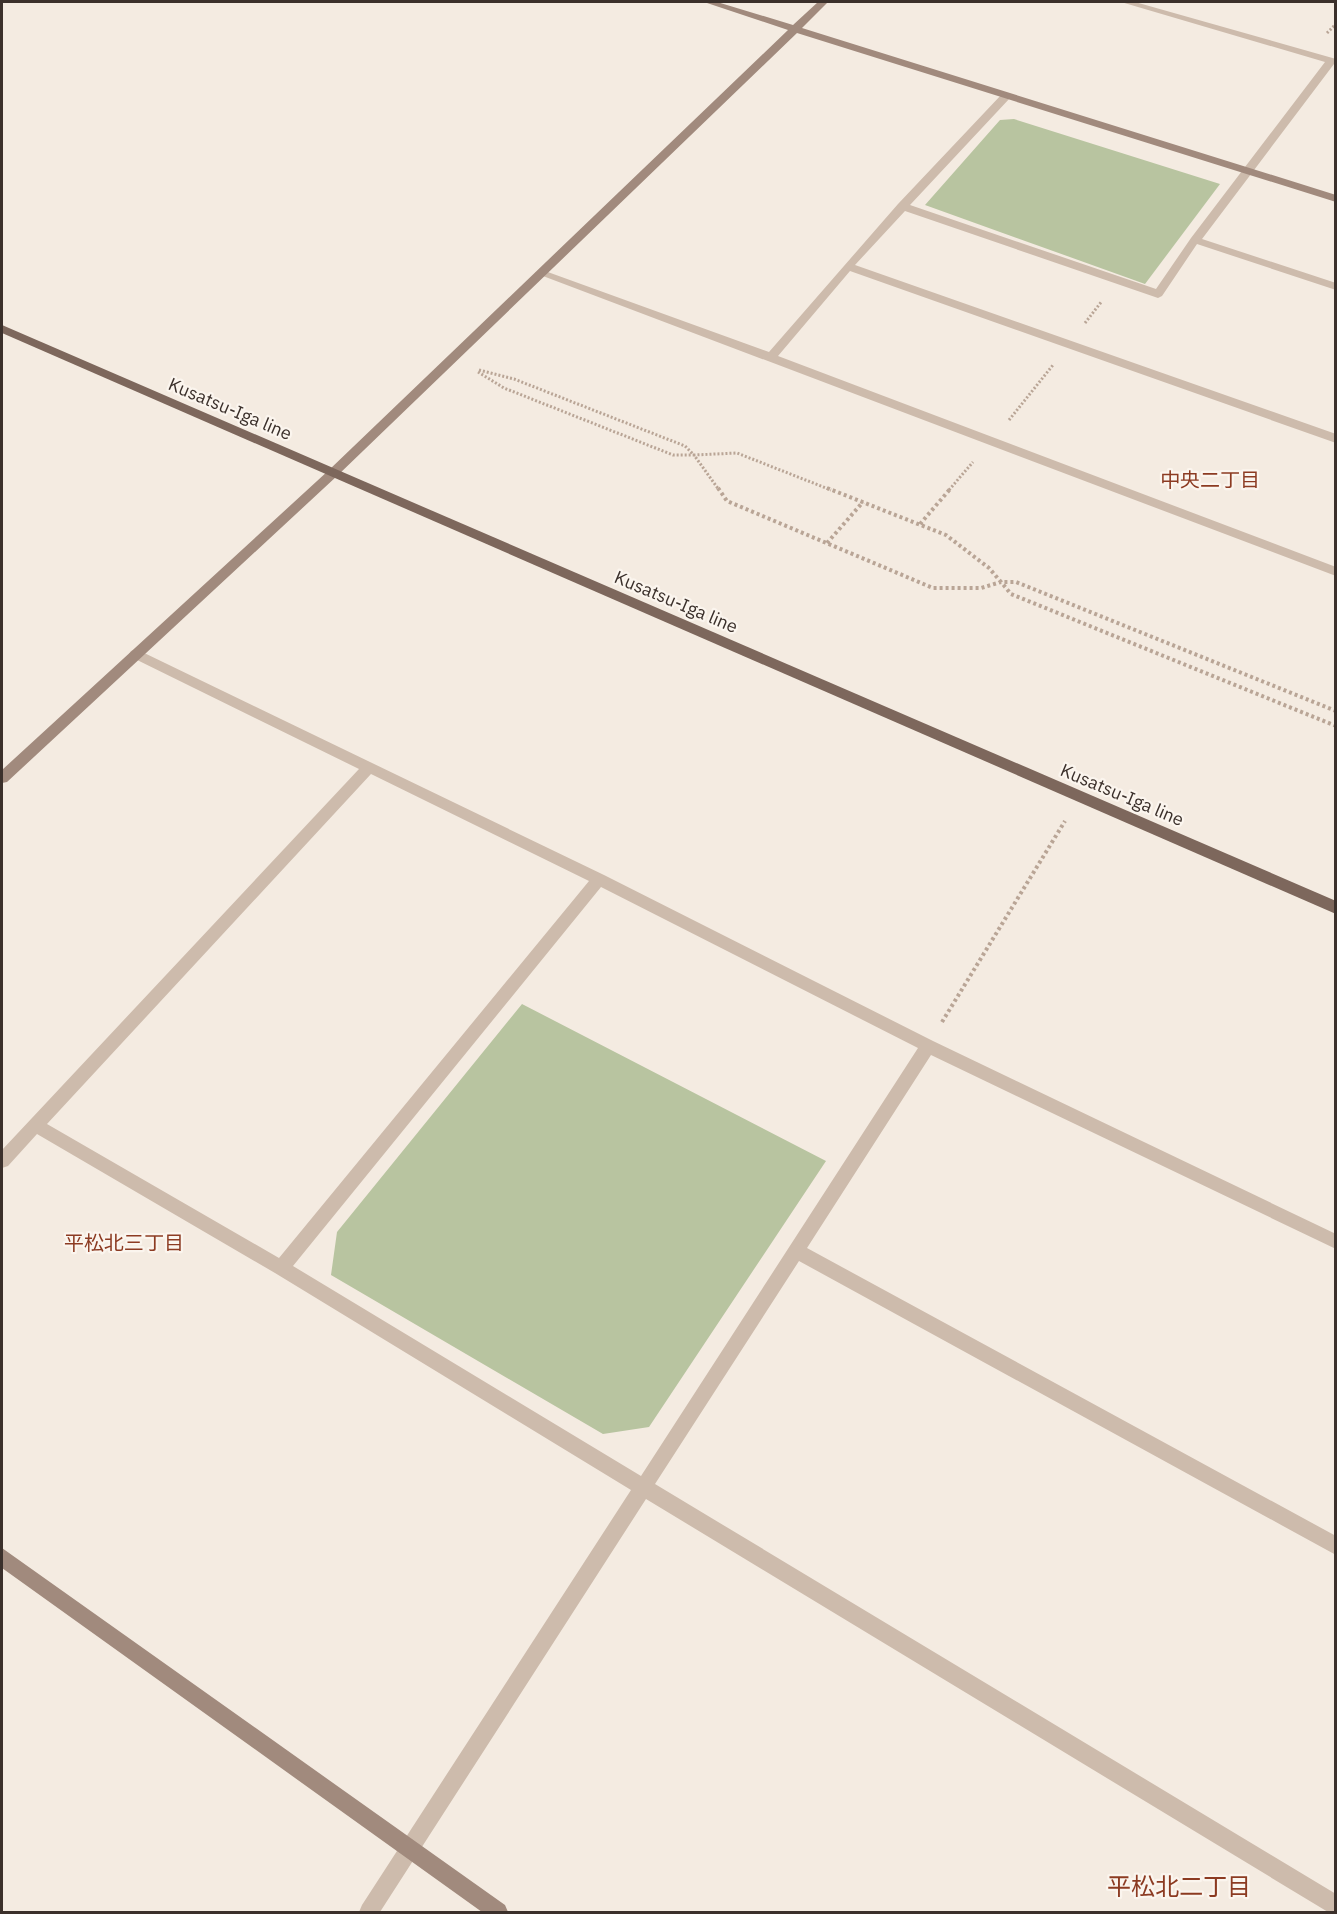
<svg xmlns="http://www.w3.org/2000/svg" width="1337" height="1914" font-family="'IBM Plex Sans','Noto Sans JP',sans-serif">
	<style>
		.green { fill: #b8c4a0 }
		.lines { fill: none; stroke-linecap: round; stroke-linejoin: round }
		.path-far1 { stroke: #b9a596; stroke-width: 3; stroke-dasharray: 2 2; stroke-linecap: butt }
		.path { stroke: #b9a596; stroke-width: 4; stroke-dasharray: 3 3; stroke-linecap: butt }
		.street { fill: #cdbbac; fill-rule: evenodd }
		.secondary { fill: #a18a7d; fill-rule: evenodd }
		.primary { fill: #7d675c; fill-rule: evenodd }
		.labels { text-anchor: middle; stroke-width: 4.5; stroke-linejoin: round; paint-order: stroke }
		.street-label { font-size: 18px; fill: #3b302b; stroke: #fbf5ee }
		.neighbourhood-label { font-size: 20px; fill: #8c3b22; stroke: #fbf5ee }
		.near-neighbourhood-label { font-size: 24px; fill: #8c3b22; stroke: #fbf5ee }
	</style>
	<rect width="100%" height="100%" fill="#f4ebe1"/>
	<path class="green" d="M1014 119 1220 184 1145 284 925 205 1000 120Z
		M522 1004 826 1161 649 1427 603 1434 331 1275 337 1232Z"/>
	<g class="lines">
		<path class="path-far1" d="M1327 33 1336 24
			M1085 323 1102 301
			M479 370 514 379 685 446 694 455 737 453 831 490
			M478 372 504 388 673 455H694L719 490
			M1009 420 1053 365
			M949 490 973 462"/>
		<path class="path" d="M718 488 727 501 933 588H981L1001 582 1011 594 1336 726
			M827 488 946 535 989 568 1001 582H1016L1336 711
			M920 524 951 488
			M827 543 863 502
			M942 1022 1065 821"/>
		<path class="street" d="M1121 2H1135L1336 59V65L1334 64 1202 239 1336 283V290L1197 244 1162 296 1158 298 905 211 855 265 1336 434V443L850 271 778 356 1336 567V576L535 273 541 270 545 271 769 352 898 204 1002 94 1006 93 1011 96 1010 98 910 205 1156 289 1191 238 1325 62Z
			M136 649 604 875 933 1041 1336 1234V1249L931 1055 807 1248 1336 1536V1555L799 1261 655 1484 1336 1894V1912H1328L646 1499 380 1912H359L362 1905 631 1490 275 1273 37 1134 8 1166 2 1168V1150L359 769 131 657 129 654 131 651ZM371 774 589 881 279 1258 47 1124ZM601 887 918 1048 641 1476 293 1266Z"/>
		<path class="secondary" d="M704 2H717L793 25 818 2H828L802 28 1336 195V202L797 33 337 476 7 782 2 783V770L329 470 788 30Z
			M2 1548 505 1905 508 1912H482L2 1568Z"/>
		<path class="primary" d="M2 325 1336 901V914L2 333Z"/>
	</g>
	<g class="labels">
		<g class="street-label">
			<text transform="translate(230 409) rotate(23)" y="6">Kusatsu-Iga line</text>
			<text transform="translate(676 602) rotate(23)" y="6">Kusatsu-Iga line</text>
			<text transform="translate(1122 795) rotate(23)" y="6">Kusatsu-Iga line</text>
		</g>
		<g class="neighbourhood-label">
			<text x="1210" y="487">中央二丁目</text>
			<text x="124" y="1250">平松北三丁目</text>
		</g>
		<g class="near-neighbourhood-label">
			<text x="1179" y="1895">平松北二丁目</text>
		</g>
	</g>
	<rect width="1337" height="1914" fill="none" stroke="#3b302b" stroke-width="6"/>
</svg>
